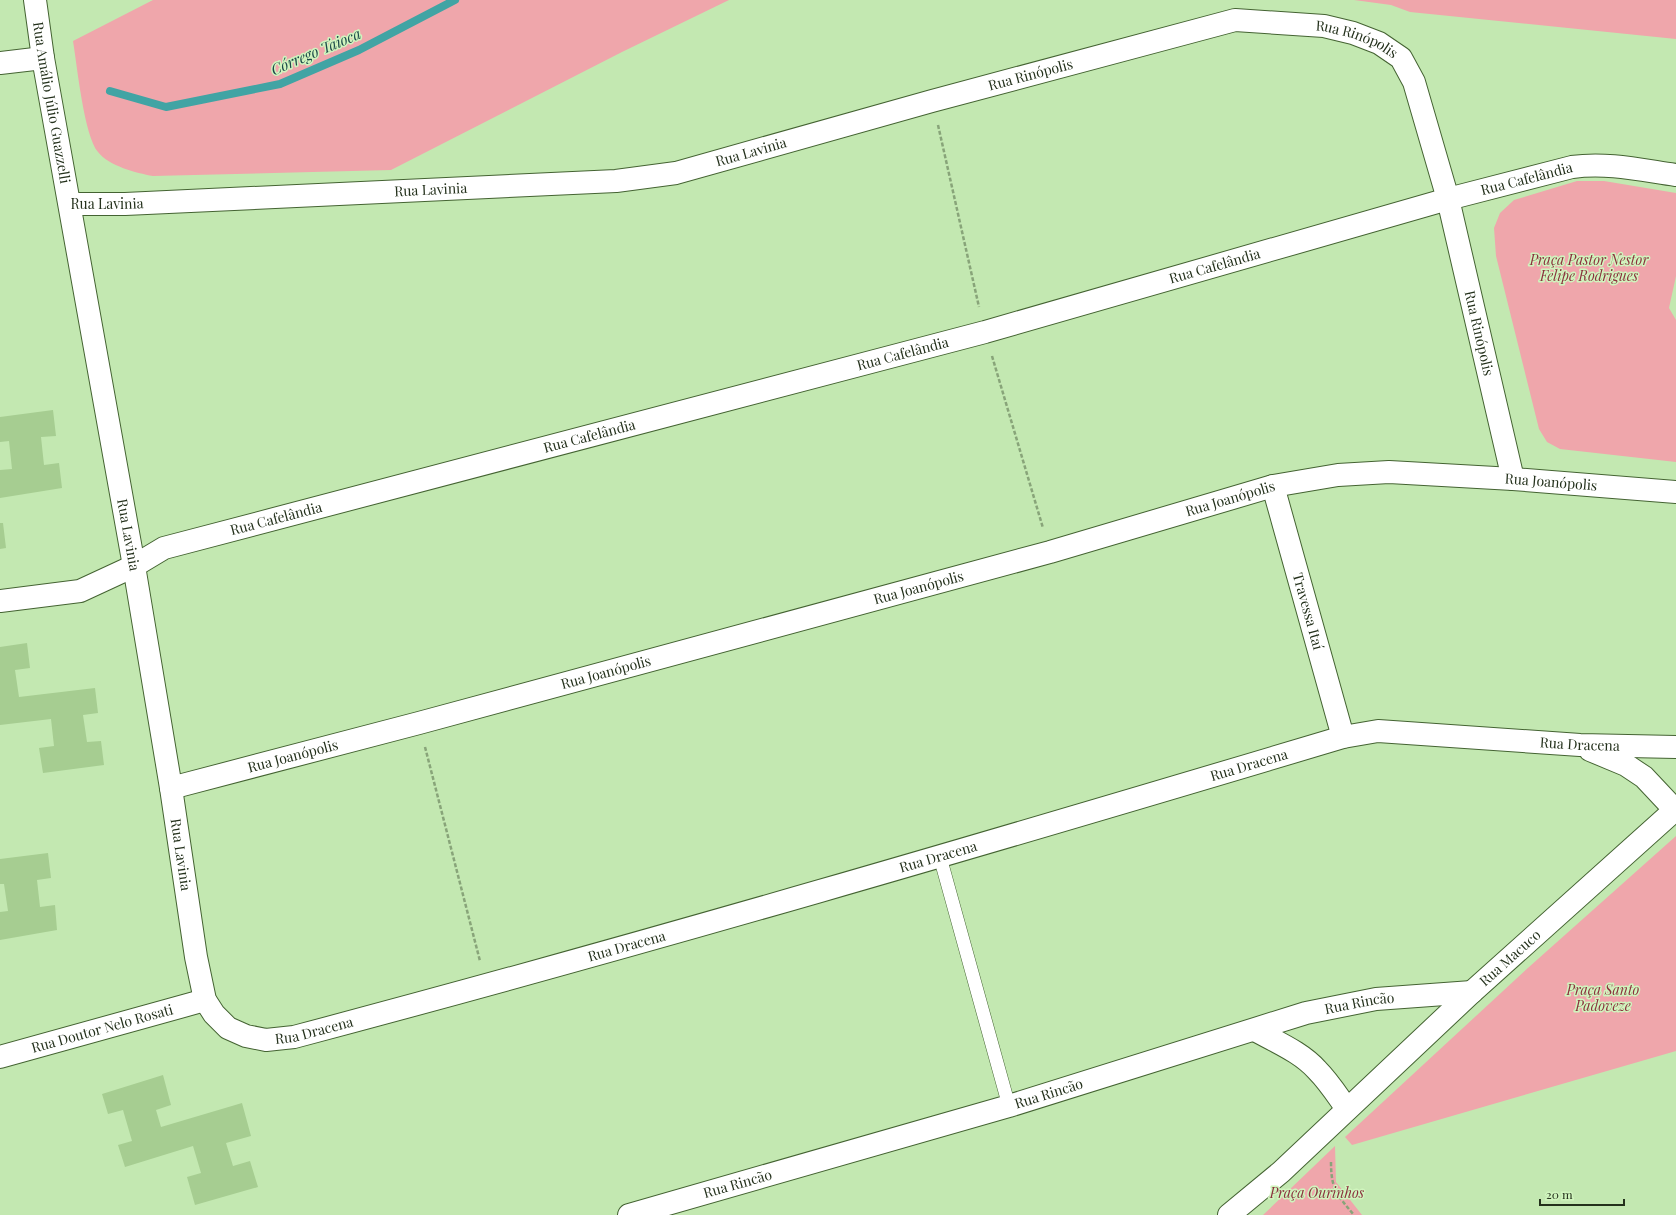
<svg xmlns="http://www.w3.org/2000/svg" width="1676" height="1215" font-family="'Playfair Display',serif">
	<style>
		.green { fill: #efa6ab }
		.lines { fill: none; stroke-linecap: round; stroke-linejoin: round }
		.stream { stroke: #41a4a4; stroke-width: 8 }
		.building { fill: #a6cd91 }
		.service-casing { stroke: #446332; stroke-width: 14 }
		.minor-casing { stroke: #446332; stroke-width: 24 }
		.tertiary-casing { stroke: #446332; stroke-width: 24 }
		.path { stroke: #88a479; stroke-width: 2.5; stroke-dasharray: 4 2; stroke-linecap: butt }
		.service { stroke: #fff; stroke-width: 13 }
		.minor { stroke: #fff; stroke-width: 22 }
		.tertiary { stroke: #fff; stroke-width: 22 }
		.labels { text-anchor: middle; stroke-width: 3; stroke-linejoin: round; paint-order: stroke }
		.street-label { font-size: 14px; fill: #24311c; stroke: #d0f5be }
		.park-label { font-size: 14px; font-style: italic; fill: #8a313d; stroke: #d0f5be }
		.water-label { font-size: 15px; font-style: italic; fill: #1c4949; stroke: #d0f5be }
	</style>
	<rect width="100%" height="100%" fill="#c3e8b1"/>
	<path class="green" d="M153 0H729L622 52 391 170 153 176C136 173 109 166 98 152 84 136 77 65 73 41Z
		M1354 0H1676V39L1410 12 1391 5Z
		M1577 181H1604L1676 193V276L1669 308 1676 320V462L1560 449 1547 442 1539 429 1496 256 1494 228 1500 213 1514 200Z
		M1676 836V1051L1352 1145 1345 1137 1529 967Z
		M1335 1146 1336 1182 1362 1215H1263Z"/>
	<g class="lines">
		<path class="stream" d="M110 91 166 107 280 84 359 50 455 0"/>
	</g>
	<path class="building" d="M53 410 56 436 41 437 44 465 59 463 62 488 0 498V470L12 469 9 441 0 442V417Z
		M0 523H3L6 548 0 549Z
		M27 643 30 668 15 670 19 697 95 688 98 713 83 715 87 742 101 741 104 765 43 773 39 748 54 746 51 719 0 725V647Z
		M48 853 51 878 37 880 40 907 55 905 57 930 0 940V912L8 911 4 884H0V859Z
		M163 1075 171 1105 156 1110 161 1127 242 1103 251 1136 226 1143 233 1166 250 1161 258 1187 195 1205 187 1177 201 1173 193 1146 125 1167 118 1145 132 1141 123 1110 108 1114 102 1094Z"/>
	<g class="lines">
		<defs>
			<path id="service" d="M940 857 1009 1106"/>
			<g id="minor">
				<path d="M0 63 43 58"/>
				<path id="s1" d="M71 204H125L616 181 676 173 932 101 1235 20 1324 26 1353 33 1379 43 1401 58 1414 82 1448 199 1513 479"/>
				<path id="s2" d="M1273 486 1343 737"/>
				<path id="s3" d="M0 601 80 591 134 566 164 548 985 332 1448 199 1572 167C1607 162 1641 170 1676 175"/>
				<path id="s4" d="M171 788 419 723 1050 552 1273 486 1338 475 1389 472 1513 479 1676 492"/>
				<path d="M1255 1030C1276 1042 1301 1052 1317 1070 1329 1082 1337 1095 1347 1109"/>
				<path id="s5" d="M0 1057 205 1000"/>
				<path id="s6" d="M629 1215 1009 1106 1306 1013 1376 999 1472 992"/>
			</g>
			<g id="tertiary">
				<path id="s7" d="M35 0 43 58 134 566 171 788 196 957 205 1000 214 1014 228 1028 246 1036 266 1040 294 1037C645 944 995 841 1343 737L1378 731 1580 745 1676 747"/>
				<path d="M1590 750 1626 765 1644 777 1675 810"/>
				<path id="s8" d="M1229 1215 1281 1172 1472 992 1676 809"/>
			</g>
		</defs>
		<use href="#service" class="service-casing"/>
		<use href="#minor" class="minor-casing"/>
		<use href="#tertiary" class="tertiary-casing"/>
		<path class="path" d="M938 125 979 307
			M992 356 1043 528
			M425 747 480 961
			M1331 1162C1331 1189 1337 1195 1354 1215"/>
		<use href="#service" class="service"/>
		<use href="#minor" class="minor"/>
		<use href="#tertiary" class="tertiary"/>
	</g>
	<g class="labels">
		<g class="street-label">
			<text dy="5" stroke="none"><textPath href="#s1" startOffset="1310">Rua Rinópolis</textPath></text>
			<text dy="5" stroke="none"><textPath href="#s1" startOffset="974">Rua Rinópolis</textPath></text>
			<text dy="5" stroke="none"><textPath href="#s7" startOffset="104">Rua Amálio Júlio Guazzelli</textPath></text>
			<text dy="5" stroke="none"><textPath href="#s1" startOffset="684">Rua Lavinia</textPath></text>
			<text dy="5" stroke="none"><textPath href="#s3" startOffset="1587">Rua Cafelândia</textPath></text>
			<text dy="5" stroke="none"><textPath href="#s1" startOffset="360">Rua Lavinia</textPath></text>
			<text dy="5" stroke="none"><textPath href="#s1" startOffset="36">Rua Lavinia</textPath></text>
			<text dy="5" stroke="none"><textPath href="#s3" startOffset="1263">Rua Cafelândia</textPath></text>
			<text dy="5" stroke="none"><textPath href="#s1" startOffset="1646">Rua Rinópolis</textPath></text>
			<text dy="5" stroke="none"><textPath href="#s3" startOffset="939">Rua Cafelândia</textPath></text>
			<text dy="5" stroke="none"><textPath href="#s3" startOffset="615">Rua Cafelândia</textPath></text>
			<text dy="5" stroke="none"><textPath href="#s4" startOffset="1422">Rua Joanópolis</textPath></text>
			<text dy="5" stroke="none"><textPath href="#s4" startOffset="1098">Rua Joanópolis</textPath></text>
			<text dy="5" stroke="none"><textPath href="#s3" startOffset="291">Rua Cafelândia</textPath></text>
			<text dy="5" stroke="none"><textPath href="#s7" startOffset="543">Rua Lavinia</textPath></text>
			<text dy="5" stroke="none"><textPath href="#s4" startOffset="774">Rua Joanópolis</textPath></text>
			<text dy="5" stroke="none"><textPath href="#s2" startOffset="130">Travessa Itaí</textPath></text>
			<text dy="5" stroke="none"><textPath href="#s4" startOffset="450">Rua Joanópolis</textPath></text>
			<text dy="5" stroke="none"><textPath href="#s7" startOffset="2448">Rua Dracena</textPath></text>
			<text dy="5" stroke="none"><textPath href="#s4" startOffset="126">Rua Joanópolis</textPath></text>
			<text dy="5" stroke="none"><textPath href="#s7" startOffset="2112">Rua Dracena</textPath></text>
			<text dy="5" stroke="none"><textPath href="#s7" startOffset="867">Rua Lavinia</textPath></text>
			<text dy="5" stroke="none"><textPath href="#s7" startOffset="1788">Rua Dracena</textPath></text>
			<text dy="5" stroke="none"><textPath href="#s7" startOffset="1464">Rua Dracena</textPath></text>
			<text dy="5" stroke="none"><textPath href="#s8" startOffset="381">Rua Macuco</textPath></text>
			<text dy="5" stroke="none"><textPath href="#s6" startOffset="761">Rua Rincão</textPath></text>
			<text dy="5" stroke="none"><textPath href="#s5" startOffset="106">Rua Doutor Nelo Rosati</textPath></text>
			<text dy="5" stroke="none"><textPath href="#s7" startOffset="1140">Rua Dracena</textPath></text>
			<text dy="5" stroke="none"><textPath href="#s6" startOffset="437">Rua Rincão</textPath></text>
			<text dy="5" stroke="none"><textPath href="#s6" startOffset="113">Rua Rincão</textPath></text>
		</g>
		<g class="park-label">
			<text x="1589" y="265">Praça Pastor Nestor<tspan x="1589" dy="16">Felipe Rodrigues</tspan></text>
			<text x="1603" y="995">Praça Santo<tspan x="1603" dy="16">Padoveze</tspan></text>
			<text x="1317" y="1198">Praça Ourinhos</text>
		</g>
		<g class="water-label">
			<text transform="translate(316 52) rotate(-23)" y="5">Córrego Taioca</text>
		</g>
	</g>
	<path d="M1540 1199v6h84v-6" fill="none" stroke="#24311c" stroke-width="2"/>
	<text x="1546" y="1199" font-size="12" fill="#24311c" stroke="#d0f5be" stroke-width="3" paint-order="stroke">20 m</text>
</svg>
